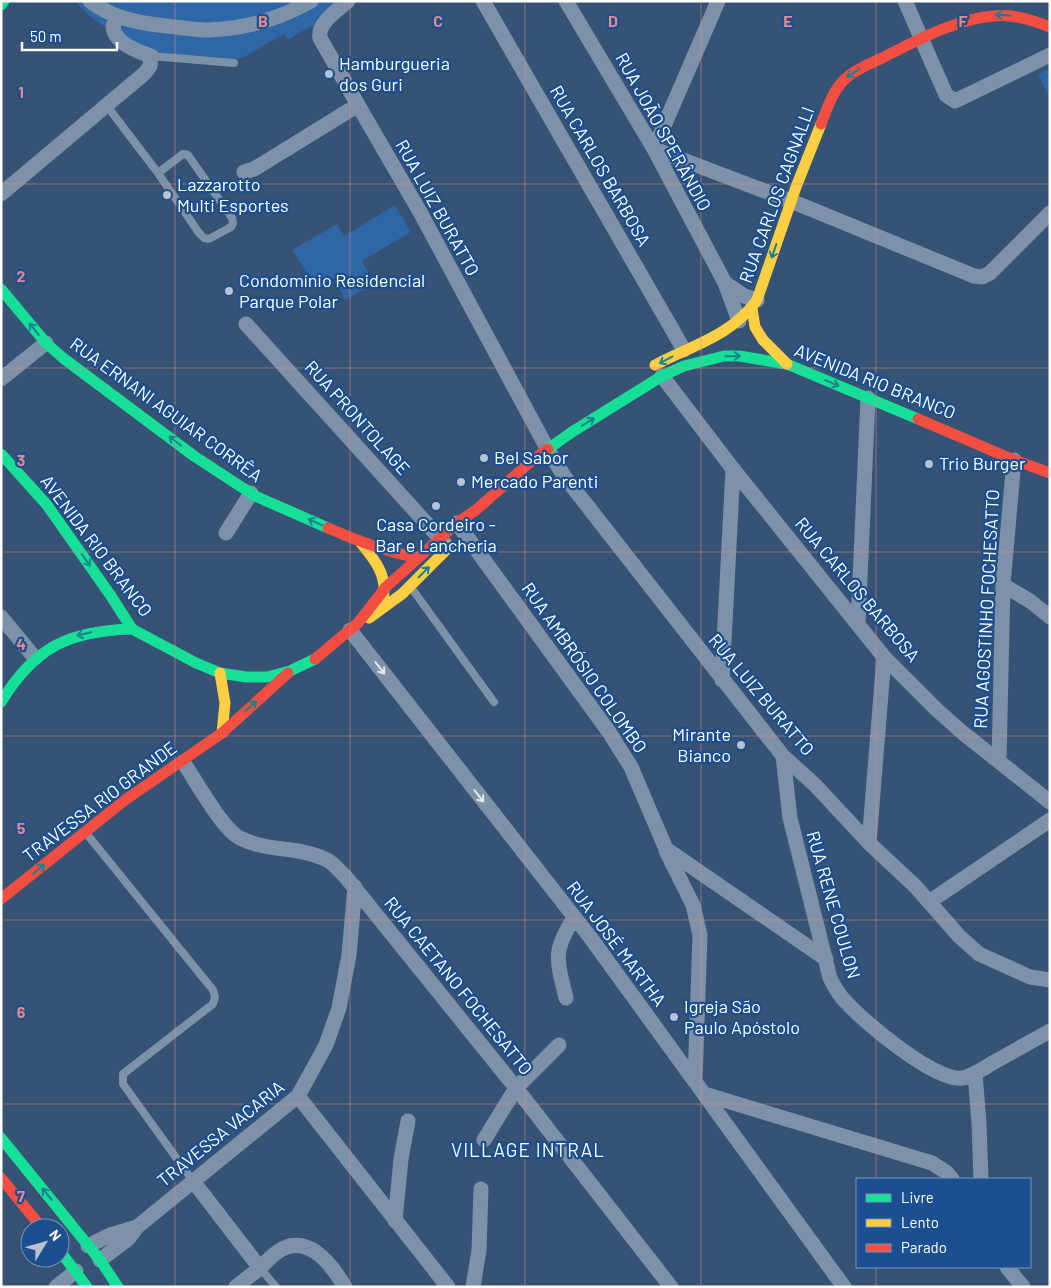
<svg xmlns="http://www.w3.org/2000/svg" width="1051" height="1288" font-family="Barlow,sans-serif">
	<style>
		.green { fill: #2f66a5 }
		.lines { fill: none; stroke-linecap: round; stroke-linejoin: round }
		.lane { stroke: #7d92a8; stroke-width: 8 }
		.street { stroke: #7d92a8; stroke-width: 15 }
		.fast { stroke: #16e098; stroke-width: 11 }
		.slow { stroke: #ffcf43; stroke-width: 11 }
		.jam { stroke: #f24e42; stroke-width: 11 }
		.oneway { stroke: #198292 }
		.oneway2 { stroke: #e5e9ee }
		.grid { fill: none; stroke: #e88989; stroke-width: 1; stroke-opacity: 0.55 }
		.poi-dot { fill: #b9c2ce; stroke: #1b4f8f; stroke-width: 2 }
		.labels { text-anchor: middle; stroke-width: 4.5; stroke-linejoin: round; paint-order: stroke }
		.poi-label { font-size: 18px; fill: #fff; stroke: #1b4f8f; text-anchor: start }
		.street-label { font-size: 18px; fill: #fff; stroke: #1b4f8f }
		.neighbourhood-label { font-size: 19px; letter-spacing: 1px; fill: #fff; stroke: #1b4f8f }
		.grid-label { font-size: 16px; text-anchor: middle; font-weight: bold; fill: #e88989; stroke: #1b4f8f; stroke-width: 4.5; stroke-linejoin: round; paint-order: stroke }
	</style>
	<rect width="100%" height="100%" fill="#365274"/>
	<path class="green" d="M75 1H343L320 27 311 26 288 40 284 34 246 56 233 60 153 52 133 46 88 15Z
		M1050 68V95L1049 96 1038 74Z
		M395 205 411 232 362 261 374 283 345 300 334 278 317 289 292 250 337 224 344 236Z"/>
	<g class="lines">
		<path class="lane" d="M151 56 234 63
			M107 106 158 173 199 233 204 238 209 239 231 227 233 223 232 218 188 155 183 154 158 173
			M410 586 494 702
			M86 833 213 990 215 997 213 1004 123 1074V1084L193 1181
			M260 1268 276 1287"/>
		<path class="street" d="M90 1C112 18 138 23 166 26 179 27 194 30 208 30 245 29 279 19 311 1
			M348 1C338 10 317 23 320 38L358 105 420 212 548 450 564 476 783 756 815 785 869 843 915 886 959 936 979 954 1030 977 1050 980
			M483 1 684 350
			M566 1 654 149 725 283 739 321
			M718 1 654 149 791 201 974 276 982 277 990 273 1050 213
			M905 1 946 95 955 101 1050 55
			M244 172 254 169 358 105
			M1 194 145 73 150 66 151 56C137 51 114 43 113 26L117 17
			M725 283 744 296 757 300
			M246 324 446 545
			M662 376 733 469 884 657 936 709 963 733 1050 802
			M1 379 46 343
			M457 523 609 732 631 767 666 849 826 959
			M226 533 251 493
			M1003 585 1030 601 1050 617
			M1 617 35 658
			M858 624 868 398
			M350 630 590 937 844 1287
			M722 680 733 469
			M783 756 790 818 830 978C834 986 838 994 845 1001 863 1021 935 1082 962 1078 974 1076 985 1067 996 1061 1014 1051 1032 1041 1050 1031
			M999 761 1003 585 1014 460
			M183 762C195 779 222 829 240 838 267 852 298 846 325 859 333 862 339 871 345 876L516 1088 671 1287
			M869 843 884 657
			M666 851 693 905 700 935 695 1082
			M929 902 1050 820
			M566 998C557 960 552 952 574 918
			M975 1073 979 1123 981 1179
			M704 1094 932 1163 946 1172 952 1179
			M298 1096 448 1287
			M484 1140 516 1088 559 1045
			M193 1181 260 1268
			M395 1221 401 1159 408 1121
			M88 1246 110 1235 137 1227
			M100 1260 128 1239 137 1227 298 1096 326 1045 339 1008 349 955 355 887
			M1007 1267 1023 1287
			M56 1287 76 1271
			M236 1287C244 1280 253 1274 261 1267 267 1261 273 1254 282 1249 310 1235 332 1265 345 1287
			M473 1287 479 1250 481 1189"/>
		<path class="fast" d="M1 5 4 1
			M1 289 46 343 63 358 194 456 255 496 328 528
			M548 449 572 432 662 376 684 366 724 356H739L787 364 918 419
			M1 454 47 505 111 596 132 629 196 663 220 673 246 677H267L290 671 315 659
			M1 702C35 647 68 631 132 629
			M1 1138 100 1260 118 1287
			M60 1251 87 1287"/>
		<path class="slow" d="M752 308 755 327 763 340 787 364
			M655 365C693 345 731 336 757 300L796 187 821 124
			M361 543C375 560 388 576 383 599
			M369 618 402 594 450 546
			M220 673 225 703 222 733"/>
		<path class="jam" d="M821 124C827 109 832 92 844 80 855 69 870 64 884 57 916 41 958 18 994 16 1014 14 1032 20 1050 27
			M918 419 1014 460 1050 473
			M328 528C357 541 385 551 417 558
			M315 659 358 623 386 587 457 523 476 510 529 463 548 449
			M1 899 125 800 222 733 288 673
			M1 1178 42 1228"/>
	</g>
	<defs><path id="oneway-shaft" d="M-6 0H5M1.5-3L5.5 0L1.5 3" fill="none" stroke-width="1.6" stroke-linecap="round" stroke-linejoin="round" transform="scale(1.25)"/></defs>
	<g class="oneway">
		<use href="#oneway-shaft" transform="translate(1003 15) rotate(-177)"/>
		<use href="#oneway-shaft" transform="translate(853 73) rotate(146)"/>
		<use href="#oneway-shaft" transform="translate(774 251) rotate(109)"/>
		<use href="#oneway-shaft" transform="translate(34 329) rotate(-129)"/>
		<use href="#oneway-shaft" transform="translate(733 356) rotate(-1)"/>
		<use href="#oneway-shaft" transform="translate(666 360) rotate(152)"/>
		<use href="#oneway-shaft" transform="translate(832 383) rotate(23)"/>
		<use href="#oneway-shaft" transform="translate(588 422) rotate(-32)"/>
		<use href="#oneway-shaft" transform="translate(175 441) rotate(-143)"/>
		<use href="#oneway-shaft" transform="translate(315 522) rotate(-156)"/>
		<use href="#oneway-shaft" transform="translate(86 560) rotate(55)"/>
		<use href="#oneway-shaft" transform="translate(424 572) rotate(-45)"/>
		<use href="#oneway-shaft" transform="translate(84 634) rotate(166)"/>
		<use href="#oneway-shaft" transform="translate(251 706) rotate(-42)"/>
		<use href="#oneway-shaft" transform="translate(39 869) rotate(-40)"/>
		<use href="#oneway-shaft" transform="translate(47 1194) rotate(-129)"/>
	</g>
	<g class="oneway2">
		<use href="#oneway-shaft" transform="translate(380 668) rotate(52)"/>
		<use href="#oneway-shaft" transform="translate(479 796) rotate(52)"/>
	</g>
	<path class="grid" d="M175 1V1287M350 1V1287M525 1V1287M701 1V1287M876 1V1179M1 184H1050M1 368H1050M1 552H1050M1 736H1050M1 920H1050M1 1104H1050M876 1267V1287"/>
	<g class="poi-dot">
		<circle cx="329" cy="74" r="5"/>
		<circle cx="167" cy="195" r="5"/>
		<circle cx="229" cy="291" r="5"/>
		<circle cx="484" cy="458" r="5"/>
		<circle cx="929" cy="464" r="5"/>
		<circle cx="461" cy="482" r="5"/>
		<circle cx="436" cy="506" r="5"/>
		<circle cx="741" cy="745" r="5"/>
		<circle cx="674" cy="1017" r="5"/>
	</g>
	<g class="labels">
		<g class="poi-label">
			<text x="339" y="70">Hamburgueria<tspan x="339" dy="21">dos Guri</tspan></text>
			<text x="177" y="191">Lazzarotto<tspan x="177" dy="21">Multi Esportes</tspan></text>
			<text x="239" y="287">Condomínio Residencial<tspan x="239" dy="21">Parque Polar</tspan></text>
			<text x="494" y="464">Bel Sabor</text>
			<text x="939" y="470">Trio Burger</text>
			<text x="471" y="488">Mercado Parenti</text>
			<text x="436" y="531" text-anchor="middle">Casa Cordeiro -<tspan x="436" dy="21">Bar e Lancheria</tspan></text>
			<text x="731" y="741" text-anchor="end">Mirante<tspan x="731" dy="21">Bianco</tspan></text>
			<text x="684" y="1013">Igreja São<tspan x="684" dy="21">Paulo Apóstolo</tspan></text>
		</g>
		<g class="street-label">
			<text transform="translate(663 132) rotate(61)" y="6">RUA JOÃO SPERÂNDIO</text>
			<text transform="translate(600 166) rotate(60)" y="6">RUA CARLOS BARBOSA</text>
			<text transform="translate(777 195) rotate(-70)" y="6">RUA CARLOS CAGNALLI</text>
			<text transform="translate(437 208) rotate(61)" y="6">RUA LUIZ BURATTO</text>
			<text transform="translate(875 382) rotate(22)" y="6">AVENIDA RIO BRANCO</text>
			<text transform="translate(166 410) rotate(36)" y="6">RUA ERNANI AGUIAR CORRÊA</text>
			<text transform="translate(357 418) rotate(48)" y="6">RUA PRONTOLAGE</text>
			<text transform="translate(96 546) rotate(53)" y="6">AVENIDA RIO BRANCO</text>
			<text transform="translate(857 590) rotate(50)" y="6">RUA CARLOS BARBOSA</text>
			<text transform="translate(987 609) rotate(-87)" y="6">RUA AGOSTINHO FOCHESATTO</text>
			<text transform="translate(584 668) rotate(55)" y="6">RUA AMBRÓSIO COLOMBO</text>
			<text transform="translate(761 695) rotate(50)" y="6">RUA LUIZ BURATTO</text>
			<text transform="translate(100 802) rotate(-37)" y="6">TRAVESSA RIO GRANDE</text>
			<text transform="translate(833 905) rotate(74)" y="6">RUA RENE COULON</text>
			<text transform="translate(616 944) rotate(53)" y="6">RUA JOSÉ MARTHA</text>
			<text transform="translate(458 986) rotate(51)" y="6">RUA CAETANO FOCHESATTO</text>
			<text transform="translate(221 1134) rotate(-39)" y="6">TRAVESSA VACARIA</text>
		</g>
		<g class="neighbourhood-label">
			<text x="528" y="1157">VILLAGE INTRAL</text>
		</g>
	</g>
	<g class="grid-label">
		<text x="263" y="27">B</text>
		<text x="438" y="27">C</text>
		<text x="613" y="27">D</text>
		<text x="788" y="27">E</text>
		<text x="963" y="27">F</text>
		<text x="21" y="98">1</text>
		<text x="21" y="282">2</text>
		<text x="21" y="466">3</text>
		<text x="21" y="650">4</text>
		<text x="21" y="834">5</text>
		<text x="21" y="1018">6</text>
		<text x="21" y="1202">7</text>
	</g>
	<rect width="1051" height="1288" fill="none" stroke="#ffffff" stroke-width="5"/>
	<rect x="856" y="1178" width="175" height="90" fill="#1b4f8f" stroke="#7695bc"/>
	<rect x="866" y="1194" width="25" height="8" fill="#16e098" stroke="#7695bc"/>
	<text x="901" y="1203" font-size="15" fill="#ffffff">Livre</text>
	<rect x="866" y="1219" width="25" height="8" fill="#ffcf43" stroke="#7695bc"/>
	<text x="901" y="1228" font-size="15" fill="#ffffff">Lento</text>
	<rect x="866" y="1244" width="25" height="8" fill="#f24e42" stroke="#7695bc"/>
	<text x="901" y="1253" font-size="15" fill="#ffffff">Parado</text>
	<g transform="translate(45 1243) rotate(53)"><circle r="24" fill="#1b4f8f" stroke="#7695bc"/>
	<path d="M0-4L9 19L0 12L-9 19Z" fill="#b9c2ce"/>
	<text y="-8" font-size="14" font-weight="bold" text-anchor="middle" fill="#ffffff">N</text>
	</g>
	<path d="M22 42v8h95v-8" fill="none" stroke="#ffffff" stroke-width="2.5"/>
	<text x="30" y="42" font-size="15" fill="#ffffff" stroke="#1b4f8f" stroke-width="4" paint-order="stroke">50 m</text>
</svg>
